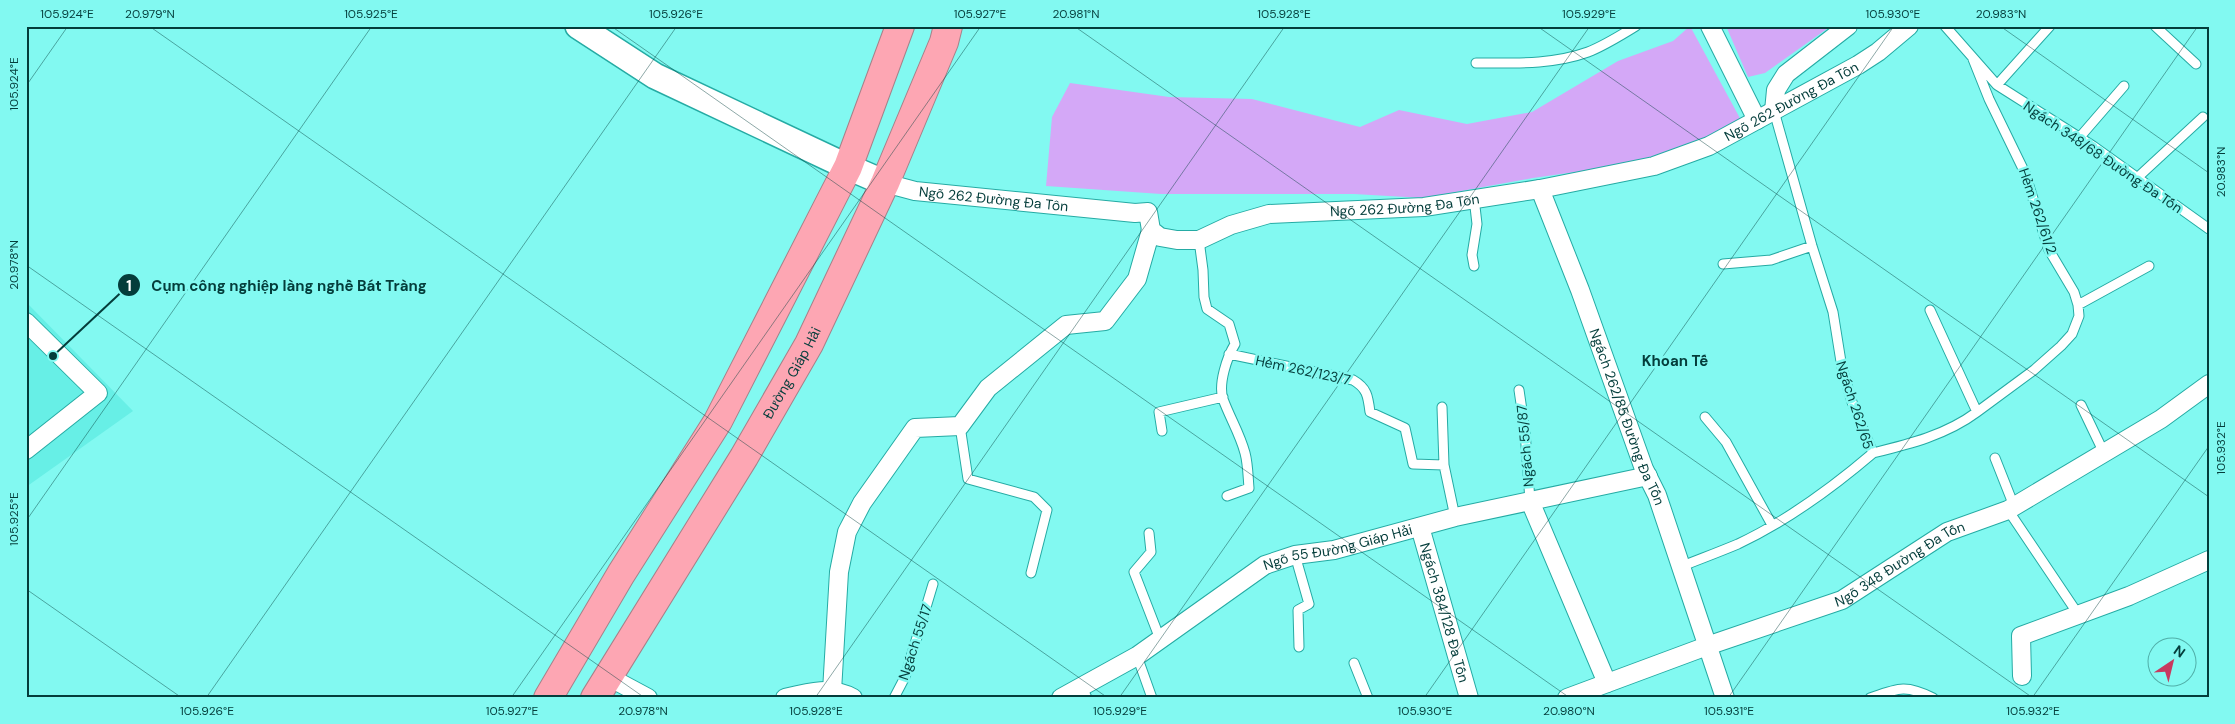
<svg xmlns="http://www.w3.org/2000/svg" width="2235" height="724" font-family="'DM Sans',sans-serif">
	<style>
		.built { fill: #67efe6 }
		.water { fill: #d4a8f7 }
		.lines { fill: none; stroke-linecap: round; stroke-linejoin: round }
		.lane-casing { stroke: #25aba4; stroke-width: 11 }
		.street-casing { stroke: #25aba4; stroke-width: 20 }
		.secondary-casing { stroke: #25aba4; stroke-width: 28 }
		.highway-casing { stroke: #a68189; stroke-width: 30 }
		.lane { stroke: #fff; stroke-width: 9 }
		.street { stroke: #fff; stroke-width: 18 }
		.secondary { stroke: #fff; stroke-width: 25 }
		.highway { stroke: #fda6b3; stroke-width: 28 }
		.ticks { fill: none; stroke: #043d3b; stroke-width: 1; stroke-opacity: 0.45 }
		.labels { text-anchor: middle; stroke-width: 5; stroke-linejoin: round; paint-order: stroke }
		.street-label { font-size: 14px; fill: #043d3b; stroke: #82f9f1 }
		.neighbourhood-label { font-size: 15px; font-weight: bold; fill: #043d3b; stroke: #82f9f1 }
		.leader { fill: none; stroke: #043d3b; stroke-width: 2 }
		.callout-dot { fill: #043d3b; stroke: #82f9f1; stroke-width: 2 }
		.mark-label { font-size: 15px; text-anchor: middle; font-weight: bold; fill: #fff }
		.callout-label { font-size: 15px; text-anchor: middle; font-weight: bold; fill: #043d3b; stroke: #82f9f1; stroke-width: 5; stroke-linejoin: round; paint-order: stroke }
		.neatline { fill: none; stroke: #043d3b; stroke-width: 2 }
		.ticks-label { font-size: 12px; text-anchor: middle; fill: #043d3b }
	</style>
	<rect width="100%" height="100%" fill="#82f9f1"/>
	<path class="built" d="M26 302 133 411 26 487Z"/>
	<path class="water" d="M1690 26 1742 122 1660 160 1533 178 1423 198 1354 194H1161L1046 186 1052 117 1070 83 1169 97 1252 99 1360 127 1399 110 1467 124 1532 112 1618 61 1673 41Z
		M1726 26H1831L1765 73 1748 77Z"/>
	<g class="lines">
		<defs>
			<path id="lane" d="M1945 26 1997 85 2050 26
				M2155 26 2196 64
				M1973 59 1989 99 2025 173 2049 250 2074 292 2078 305 2079 316 2072 334 2061 346 2034 370 1977 412
				M1476 63C1513 63 1552 65 1588 52 1604 46 1621 35 1636 26
				M1997 85 2093 146 2209 229
				M2079 138 2124 86
				M2137 178 2203 117
				M1474 198 1477 224 1472 255 1474 266
				M1199 240 1203 270 1204 297 1207 309 1229 324 1235 344C1227 357 1218 384 1223 399 1230 418 1240 434 1245 453 1248 464 1248 477 1249 488L1227 496
				M1723 264 1771 260 1812 246
				M2078 305 2149 266
				M1229 354 1353 380C1367 388 1368 396 1370 412L1405 428 1413 464 1444 465
				M1519 390 1525 431 1530 501
				M2081 405 2104 453
				M1442 407 1444 465 1455 517
				M1705 417 1726 442 1772 525
				M960 426 968 479 1034 497 1047 510 1031 573
				M1162 431 1159 412 1223 397
				M1873 453C1910 444 1946 435 1977 412L1930 310
				M1995 458 2014 506
				M2008 510 2078 614
				M1149 533 1151 552 1134 572 1160 639
				M1295 555 1309 604 1298 610 1299 647
				M1680 567C1700 559 1719 552 1738 544 1787 521 1832 488 1873 453L1852 402 1842 368 1833 312 1812 246 1774 111
				M1137 656 1152 698
				M1354 663 1368 698
				M1082 687 1087 698
				M894 698 905 677 933 584
				M1870 698C1898 688 1906 684 1933 698"/>
			<g id="street">
				<path d="M1710 26 1757 120"/>
				<path d="M1774 111 1776 90 1786 74 1848 26"/>
				<path id="s1" d="M885 183 915 191 1135 213 1148 212 1151 230 1160 237 1177 240H1199L1231 225 1269 214 1424 207 1540 189 1654 166 1709 146 1858 65 1878 52 1909 26"/>
				<path id="s2" d="M1540 189 1580 290 1644 469 1657 495 1725 698"/>
				<path d="M26 322 98 393 26 450"/>
				<path d="M1530 501 1607 683"/>
				<path id="s3" d="M1420 527 1469 698"/>
				<path d="M607 676 648 698"/>
				<path d="M2022 676 2021 636 2129 596 2209 560"/>
				<path d="M832 691 839 572 847 532 862 503 915 428 960 426 988 388 1066 325 1105 321 1137 279 1151 230"/>
				<path d="M785 698C809 692 831 686 853 698"/>
				<path id="s4" d="M1061 698 1137 656 1265 565 1295 555 1334 550 1455 517 1648 476"/>
				<path id="s5" d="M1567 698 1707 646 1842 600 1947 532 2008 510 2161 419 2209 384"/>
			</g>
			<path id="secondary" d="M578 26 655 76 848 167 885 183"/>
			<g id="highway">
				<path d="M548 698 621 574 718 421 848 167 900 26"/>
				<path id="s6" d="M595 698 744 457 809 344 885 183 944 42 948 26"/>
			</g>
		</defs>
		<use href="#lane" class="lane-casing"/>
		<use href="#street" class="street-casing"/>
		<use href="#secondary" class="secondary-casing"/>
		<use href="#highway" class="highway-casing"/>
		<use href="#lane" class="lane"/>
		<use href="#street" class="street"/>
		<use href="#secondary" class="secondary"/>
		<use href="#highway" class="highway"/>
	</g>
	<path class="ticks" d="M149 26 1108 698M611 26 1570 698M1074 26 2033 698M1537 26 2209 497M2000 26 2209 173M26 86 68 26M26 265 645 698M26 521 372 26M26 589 182 698M206 698 677 26M511 698 981 26M815 698 1285 26M1119 698 1590 26M1424 698 1894 26M1728 698 2198 26M2032 698 2209 446"/>
	<g class="labels">
		<g class="street-label">
			<text dy="5" stroke="none"><textPath href="#s1" startOffset="950">Ngõ 262 Đường Đa Tôn</textPath></text>
			<text transform="translate(2103 157) rotate(34)" y="5">Ngách 348/68 Đường Đa Tốn</text>
			<text dy="5" stroke="none"><textPath href="#s1" startOffset="110">Ngõ 262 Đường Đa Tôn</textPath></text>
			<text dy="5" stroke="none"><textPath href="#s1" startOffset="545">Ngõ 262 Đường Đa Tôn</textPath></text>
			<text transform="translate(2038 211) rotate(71)" y="5">Hẻm 262/61/2</text>
			<text transform="translate(1303 370) rotate(12)" y="5">Hẻm 262/123/7</text>
			<text dy="5" stroke="none"><textPath href="#s6" startOffset="380">Đường Giáp Hải</textPath></text>
			<text transform="translate(1855 405) rotate(72)" y="5">Ngách 262/65</text>
			<text dy="5" stroke="none"><textPath href="#s2" startOffset="244">Ngách 262/85 Đường Đa Tốn</textPath></text>
			<text transform="translate(1525 446) rotate(-95)" y="5">Ngách 55/87</text>
			<text dy="5" stroke="none"><textPath href="#s4" startOffset="319">Ngõ 55 Đường Giáp Hải</textPath></text>
			<text dy="5" stroke="none"><textPath href="#s5" startOffset="360">Ngõ 348 Đường Đa Tốn</textPath></text>
			<text dy="5" stroke="none"><textPath href="#s3" startOffset="89">Ngách 384/128 Đa Tốn</textPath></text>
			<text transform="translate(915 642) rotate(-72)" y="5">Ngách 55/17</text>
		</g>
		<g class="neighbourhood-label">
			<text x="1675" y="366">Khoan Tế</text>
		</g>
	</g>
	<path class="leader" d="M53 356L129 285"/>
	<g class="callout-dot">
		<circle cx="53" cy="356" r="5"/>
		<circle cx="129" cy="285" r="12"/>
	</g>
	<g class="mark-label">
		<text x="129" y="291">1</text>
	</g>
	<g class="callout-label">
		<text x="289" y="291">Cụm công nghiệp làng nghề Bát Tràng</text>
	</g>
	<rect width="2235" height="724" fill="none" stroke="#82f9f1" stroke-width="55"/>
	<g transform="translate(2172 662) rotate(35)"><circle r="24" fill="#82f9f1" stroke="#50aea8"/>
	<path d="M0-4L9 19L0 12L-9 19Z" fill="#c8395f"/>
	<text y="-8" font-size="14" font-weight="bold" text-anchor="middle" fill="#043d3b">N</text>
	</g>
	<rect x="28" y="28" width="2180" height="668" class="neatline"/>
	<g class="ticks-label">
		<text x="67" y="18">105.924°E</text>
		<text x="150" y="18">20.979°N</text>
		<text x="371" y="18">105.925°E</text>
		<text x="676" y="18">105.926°E</text>
		<text x="980" y="18">105.927°E</text>
		<text x="1076" y="18">20.981°N</text>
		<text x="1284" y="18">105.928°E</text>
		<text x="1589" y="18">105.929°E</text>
		<text x="1893" y="18">105.930°E</text>
		<text x="2001" y="18">20.983°N</text>
		<text transform="translate(14 84) rotate(-90)" y="4">105.924°E</text>
		<text transform="translate(2221 172) rotate(-90)" y="4">20.983°N</text>
		<text transform="translate(14 265) rotate(-90)" y="4">20.978°N</text>
		<text transform="translate(2221 448) rotate(-90)" y="4">105.932°E</text>
		<text transform="translate(14 519) rotate(-90)" y="4">105.925°E</text>
		<text x="207" y="715">105.926°E</text>
		<text x="512" y="715">105.927°E</text>
		<text x="643" y="715">20.978°N</text>
		<text x="816" y="715">105.928°E</text>
		<text x="1120" y="715">105.929°E</text>
		<text x="1425" y="715">105.930°E</text>
		<text x="1569" y="715">20.980°N</text>
		<text x="1729" y="715">105.931°E</text>
		<text x="2033" y="715">105.932°E</text>
	</g>
</svg>
